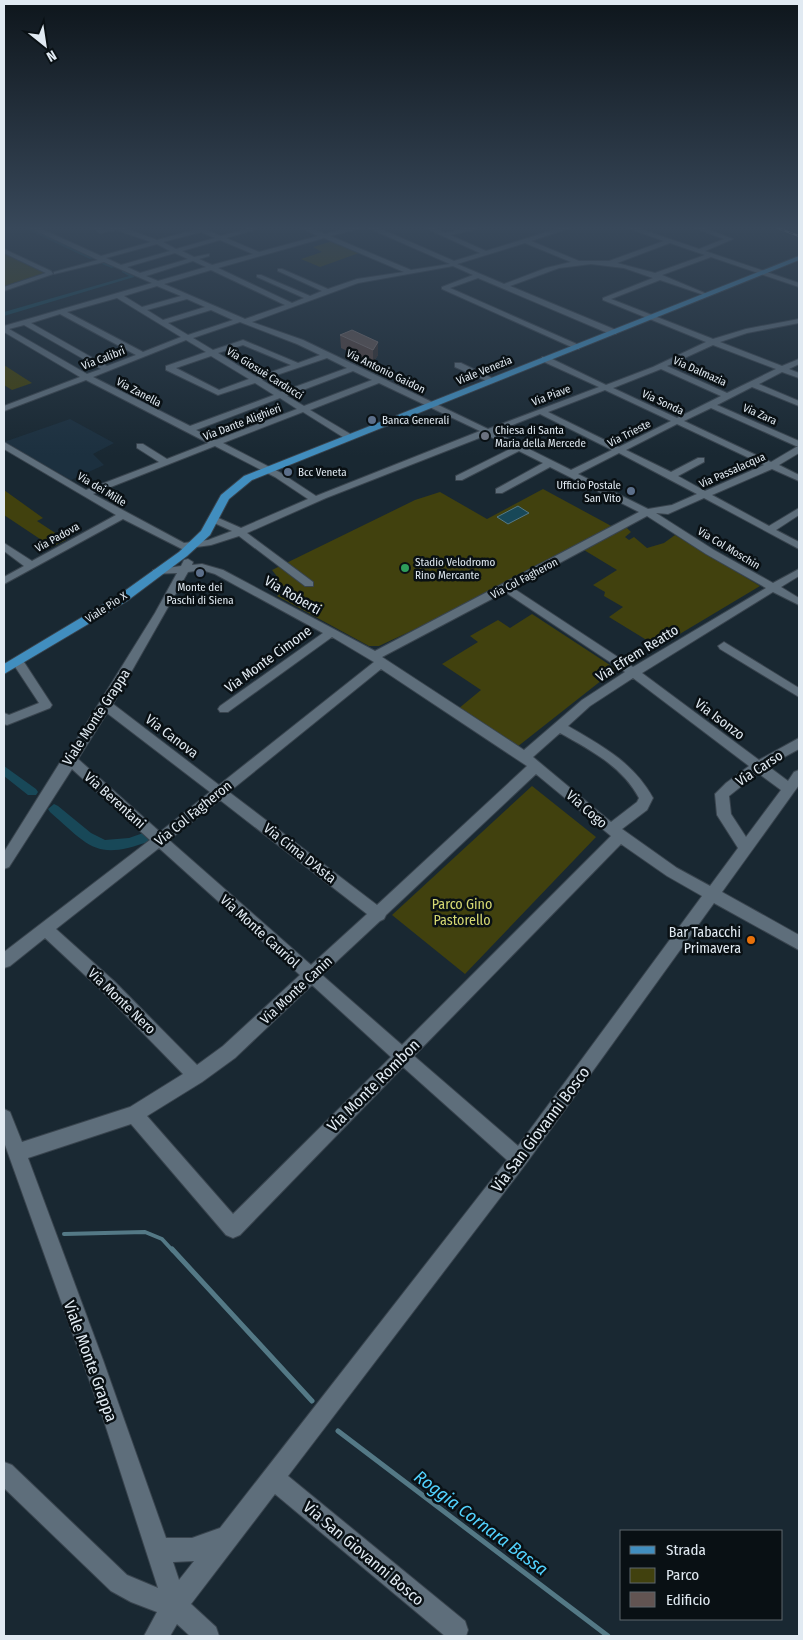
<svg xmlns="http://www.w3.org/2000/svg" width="803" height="1640" font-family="'Fira Sans Condensed',sans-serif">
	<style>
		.built { fill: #1c303f }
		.green { fill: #41410e }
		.water { fill: #184858; stroke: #547986 }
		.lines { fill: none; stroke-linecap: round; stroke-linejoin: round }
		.stream-far1 { stroke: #547986; stroke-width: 4 }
		.stream { stroke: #547986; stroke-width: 5 }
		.canal { fill: #184858; fill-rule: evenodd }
		.minor-casing { stroke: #39444e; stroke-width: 2 }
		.major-casing { stroke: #39444e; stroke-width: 2 }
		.minor { fill: #5e6e7b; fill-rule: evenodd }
		.major { fill: #418ebf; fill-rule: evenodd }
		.rail-casing { stroke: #cdd6de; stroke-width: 2 }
		.rail { stroke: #091014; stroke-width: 1; stroke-dasharray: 4.5; stroke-linecap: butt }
		.wall { fill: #53423f }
		.shaded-wall { fill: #353031 }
		.building { fill: #625452; stroke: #766b6b }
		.service-dot { fill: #5c6f8a; stroke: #091014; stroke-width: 2 }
		.worship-dot { fill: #6b7280; stroke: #091014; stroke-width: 2 }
		.leisure-dot { fill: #2e9e5b; stroke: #091014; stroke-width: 2 }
		.food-dot { fill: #e8710a; stroke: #091014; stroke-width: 2 }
		.labels { text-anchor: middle; stroke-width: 5; stroke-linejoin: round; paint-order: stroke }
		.far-street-label { font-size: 11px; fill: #e1eaf2; stroke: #091014 }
		.far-poi-label { font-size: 11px; fill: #e1eaf2; stroke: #091014; text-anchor: start }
		.street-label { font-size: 14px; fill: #e1eaf2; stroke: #091014 }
		.park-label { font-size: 14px; fill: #d5d872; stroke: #091014 }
		.poi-label { font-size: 14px; fill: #e1eaf2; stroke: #091014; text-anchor: end }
		.near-street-label { font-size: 16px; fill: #e1eaf2; stroke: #091014 }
		.near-water-label { font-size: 18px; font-style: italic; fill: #52d2fe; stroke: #091014 }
	</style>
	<rect width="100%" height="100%" fill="#192832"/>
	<path class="built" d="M70 419 114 443 93 454 104 465 71 480 4 442Z"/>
	<path class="green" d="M333 241 359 253 320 267 301 259 322 252 313 247Z
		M4 252 46 273 4 286Z
		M4 365 32 383 12 390 4 385Z
		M543 489 615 528 539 566 529 569 445 615 379 646H369L277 596 287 589 285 586 274 585 279 579 272 570 415 500 440 492 487 519Z
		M4 490 43 518 37 521 66 540 52 547 4 515Z
		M626 527 631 532 625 537 629 540 634 537 647 548 664 543 675 535 760 586 658 647 609 617 623 607 604 596 605 592 593 585 617 570 584 550Z
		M532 614 616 669 517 747 458 709 481 690 442 664 478 642 470 636 498 620 510 628Z
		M532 786 596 837 465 974 392 915Z"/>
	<path class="water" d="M518 506 529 513 508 524 497 517Z"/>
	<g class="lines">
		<path class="stream-far1" d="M64 1234 145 1232 162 1239 173 1251"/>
		<path class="stream" d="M172 1249 312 1401
			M338 1431 608 1636"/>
		<path class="canal" d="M20 226H28L95 258 90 259Z
			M104 261 114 265 115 266 112 268 102 264Z
			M122 270 134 274V277L4 316V312L129 276 122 272Z
			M4 766 36 789 38 792 36 795H28L4 776Z
			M54 804 58 806 91 833 105 840 129 838 146 832 150 833 152 837 150 841C96 861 90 847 50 812L48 809Z"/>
		<defs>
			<path id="minor" d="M4 226H12L4 230Z
				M26 226H35L101 256 151 242 117 230 100 233 90 226H98L103 230 111 228 109 226H125L124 228 157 240 201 228 221 236 247 229 244 226H252L254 230 226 238 259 252 318 236 297 226H306L325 234 355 226H374L454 261 480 253 421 226H430L445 233 476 226 477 229 450 235 486 251 566 226H576L531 241 579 261H609L664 241 622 226H632L699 249 724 239 689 226H699L733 239 705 251 799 283V287L711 257 662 275 707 294V296L660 280 611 299 713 339 746 329 799 319V323L747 333 720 342 782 366 799 359V364L789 369 799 373V378L782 372 759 384 799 401V406L752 387 717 405 799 441V453L779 465 799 475V481L772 469 712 495 769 526 799 508V515L776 530 799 542V549L704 498 668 514 656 513 714 550 773 583 799 569V576L781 587 799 598V605L773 592 642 673 759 760 799 738V749L768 766 788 781 794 772 799 770V785L722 892 799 935V950L714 903 525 1165 288 1476 465 1621 468 1630 466 1636H445L275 1494 191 1604 216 1627 219 1636H190L177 1624 170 1636H144L157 1612 131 1602 111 1591 4 1488V1462L12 1465 127 1575 158 1588 104 1421 4 1142V1109L10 1112 22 1142 130 1107 183 1074 103 992 45 938 10 966 4 968V952L150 840 72 769 9 867 4 869V852L64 756 67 755 155 613 177 573 153 574V570L181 566 184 560 188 559 193 562 192 565 202 564 223 570 375 651 639 512 550 467 502 493H496V489L543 463 519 451 462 480H456V476L512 448 487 435 326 498 247 533 313 582V586H305L239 536 211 545 182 549 123 519 4 584V577L24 566 4 551V543L32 561 116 515 4 449V442L86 490 159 462 137 448V444H143L167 459 208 443 86 380 4 411V406L80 377 4 332V326L152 283 104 262 54 274V272L98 260ZM366 227 450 264 411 270 330 236ZM201 232 215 238 176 249 163 242ZM324 238 404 272 357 279 328 289 282 269H278V271L322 291 310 296 261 275H257V277L304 298 292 303 218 268ZM220 240 253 254 212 265 199 259 209 256V254L194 257 182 251ZM525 243 571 262 546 268 504 284 457 264ZM670 243 705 255 655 273 617 263ZM157 244 170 251 121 265 106 258ZM175 253 188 259 140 273 127 267ZM193 261 206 267 158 281 146 276ZM591 264 624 268 653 278 603 298V300L706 342 653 367 606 385 548 357H542V361L599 387 488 429 303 340 252 322 358 283 453 266 473 275 442 287V289L576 349H579V345L450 288 478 278 610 334H616V330L510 286 559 268ZM211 270 285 305 245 319 164 284ZM157 286 181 296 142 307 124 296ZM117 298 181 337 143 352 67 312ZM187 299 205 307 163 320 147 310ZM211 310 233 320 188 335 168 323ZM60 314 136 355 107 366 31 323ZM240 322 297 344 320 355 298 363 243 340 213 350 193 338ZM24 325 101 369 87 374 9 329ZM186 340 206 352 166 366V370L218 395 255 383 274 395 190 426 93 377ZM243 345 291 365 257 377 218 353ZM713 345 776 369 727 393 667 366ZM211 356 249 379 219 390 176 368ZM327 358 347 368 281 392 262 380ZM661 369 721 396 677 418 613 388ZM353 371 372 380 304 406 287 396ZM379 383 480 431 316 496 281 473 223 443 303 412 346 439H352V435L310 410ZM605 390 671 421 619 447 548 412ZM280 398 297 409 216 440 196 430ZM711 408 796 446H798L771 462 684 421ZM540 414 612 450 571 470 495 432ZM677 424 764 465 705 491 678 476 704 462V458H698L671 472 626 450ZM215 446 275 477 308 499 241 528 216 517H210V521L232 531 208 540 184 543 93 494ZM619 453 697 494 672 505 648 509 578 474ZM647 516 706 554 766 588 633 667 513 588ZM202 570 215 574 323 633 220 706 218 709 220 712H228L332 637 374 662 219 785 113 704 188 572ZM505 592 625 672 582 700 524 750 382 657ZM381 669 527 766 377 905 229 792ZM633 678 749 766 726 783 715 794 717 815 738 848 710 886 677 868 622 829 647 810 653 798C633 762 602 746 568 726L590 706ZM107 713 210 792 160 832 78 759ZM560 733C590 750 622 766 639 798L637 802 611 822 533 757ZM758 773 781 790 746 837 731 814 729 796ZM536 774 611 836 402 1045 322 975 380 921 384 919 386 915ZM220 800 367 914 311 965 169 840ZM621 844 667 876 702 896 518 1146 414 1056ZM159 848 300 975 223 1046 197 1065 115 982 56 929ZM312 985 391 1057 233 1214 147 1116 202 1082 235 1058ZM403 1067 507 1160 220 1528 192 1538H166L103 1360 28 1158 131 1124 226 1235 233 1238 240 1235ZM194 1561 179 1580 173 1562Z
				M4 249 51 271 53 274 4 291V287L46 273 4 253Z
				M455 363H461L496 380 489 382 455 367Z
				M724 642 799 688V697L720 649 718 646Z
				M18 658 22 659 52 705 50 708 7 725 4 724V713L9 715 39 703 12 662Z"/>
			<path id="major" d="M799 256V260L252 480 229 499 210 535 187 556 127 601 4 674V664L119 595 179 552 201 531 221 495 244 476Z"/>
		</defs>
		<use href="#minor" class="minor-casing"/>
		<use href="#major" class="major-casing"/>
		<use href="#minor" class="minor"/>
		<use href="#major" class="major"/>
		<defs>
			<path id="rail" d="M772 226 799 236"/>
		</defs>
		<use href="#rail" class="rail-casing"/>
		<use href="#rail" class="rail"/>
	</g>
	<path class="wall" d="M340 335 378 342V355L373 363 341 348Z"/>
	<path class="shaded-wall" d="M378 342V355L373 363V350Z"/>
	<path class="building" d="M352 330 378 342 373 350 340 335Z"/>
	<linearGradient id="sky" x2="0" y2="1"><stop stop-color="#0e161c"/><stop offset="0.5" stop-color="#38485a"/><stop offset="1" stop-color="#38485a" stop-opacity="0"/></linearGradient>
	<rect width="803" height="456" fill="url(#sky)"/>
	<g class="service-dot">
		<circle cx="372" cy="420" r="5"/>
		<circle cx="288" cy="472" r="5"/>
		<circle cx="631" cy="491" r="5"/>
		<circle cx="200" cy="573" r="5"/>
	</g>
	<circle class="worship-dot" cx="485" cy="436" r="5"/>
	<circle class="leisure-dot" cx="405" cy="568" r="5"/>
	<circle class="food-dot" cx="751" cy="940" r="5"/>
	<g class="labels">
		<g class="far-street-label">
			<text transform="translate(103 358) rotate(-21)" y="4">Via Calibri</text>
			<text transform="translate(484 370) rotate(-22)" y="4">Viale Venezia</text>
			<text transform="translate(386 371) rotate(26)" y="4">Via Antonio Gaidon</text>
			<text transform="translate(700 371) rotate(24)" y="4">Via Dalmazia</text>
			<text transform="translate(265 373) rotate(32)" y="4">Via Giosuè Carducci</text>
			<text transform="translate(139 392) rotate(28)" y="4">Via Zanella</text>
			<text transform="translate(551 395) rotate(-21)" y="4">Via Piave</text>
			<text transform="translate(663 402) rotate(25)" y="4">Via Sonda</text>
			<text transform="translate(760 414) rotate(24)" y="4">Via Zara</text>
			<text transform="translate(242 422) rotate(-21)" y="4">Via Dante Alighieri</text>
			<text transform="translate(629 433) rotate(-27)" y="4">Via Trieste</text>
			<text transform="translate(732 470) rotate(-24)" y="4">Via Passalacqua</text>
			<text transform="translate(102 489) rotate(31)" y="4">Via dei Mille</text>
			<text transform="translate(57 537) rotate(-29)" y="4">Via Padova</text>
			<text transform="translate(729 548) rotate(31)" y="4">Via Col Moschin</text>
			<text transform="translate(524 578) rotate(-28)" y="4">Via Col Fagheron</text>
			<text transform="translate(106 607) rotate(-33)" y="4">Viale Pio X</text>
		</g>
		<g class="far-poi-label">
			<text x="382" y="424">Banca Generali</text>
			<text x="495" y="434">Chiesa di Santa<tspan x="495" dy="13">Maria della Mercede</tspan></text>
			<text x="298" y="476">Bcc Veneta</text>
			<text x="621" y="489" text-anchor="end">Ufficio Postale<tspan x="621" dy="13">San Vito</tspan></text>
			<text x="415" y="566">Stadio Velodromo<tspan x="415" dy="13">Rino Mercante</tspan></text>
			<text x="200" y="591" text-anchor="middle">Monte dei<tspan x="200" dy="13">Paschi di Siena</tspan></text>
		</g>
		<g class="street-label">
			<text transform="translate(293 595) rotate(30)" y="5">Via Roberti</text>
			<text transform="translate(637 653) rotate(-32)" y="5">Via Efrem Reatto</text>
			<text transform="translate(268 659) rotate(-36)" y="5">Via Monte Cimone</text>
			<text transform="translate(96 717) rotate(-57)" y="5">Viale Monte Grappa</text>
			<text transform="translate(720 719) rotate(37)" y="5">Via Isonzo</text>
			<text transform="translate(172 736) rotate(37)" y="5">Via Canova</text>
			<text transform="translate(759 768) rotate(-33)" y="5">Via Carso</text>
			<text transform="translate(115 800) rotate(42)" y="5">Via Berentani</text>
			<text transform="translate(587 809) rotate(41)" y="5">Via Cogo</text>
			<text transform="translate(193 813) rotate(-39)" y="5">Via Col Fagheron</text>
			<text transform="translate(300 853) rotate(38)" y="5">Via Cima D'Asta</text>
			<text transform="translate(260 931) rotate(42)" y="5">Via Monte Cauriol</text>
			<text transform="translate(296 990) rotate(-43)" y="5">Via Monte Canin</text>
			<text transform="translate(122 1001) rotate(44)" y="5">Via Monte Nero</text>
		</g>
		<g class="park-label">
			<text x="462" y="909">Parco Gino<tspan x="462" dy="16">Pastorello</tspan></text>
		</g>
		<g class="poi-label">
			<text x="741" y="937">Bar Tabacchi<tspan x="741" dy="16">Primavera</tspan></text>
		</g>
		<g class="near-street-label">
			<text transform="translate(373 1085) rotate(-45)" y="6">Via Monte Rombon</text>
			<text transform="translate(540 1129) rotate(-53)" y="6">Via San Giovanni Bosco</text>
			<text transform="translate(91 1361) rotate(70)" y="6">Viale Monte Grappa</text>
			<text transform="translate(364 1553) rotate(40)" y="6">Via San Giovanni Bosco</text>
		</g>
		<g class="near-water-label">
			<text transform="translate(481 1523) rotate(37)" y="6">Roggia Cornara Bassa</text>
		</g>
	</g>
	<rect width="803" height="1640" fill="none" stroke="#e1eaf2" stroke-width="10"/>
	<rect x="620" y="1530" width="162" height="90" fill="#091014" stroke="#5f676d"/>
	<rect x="630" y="1546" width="25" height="8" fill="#418ebf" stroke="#5f676d"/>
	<text x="666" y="1555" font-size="15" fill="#e1eaf2">Strada</text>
	<rect x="630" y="1568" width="25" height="15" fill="#41410e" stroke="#5f676d"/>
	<text x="666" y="1580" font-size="15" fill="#e1eaf2">Parco</text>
	<rect x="630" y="1592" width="25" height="15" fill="#625452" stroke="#5f676d"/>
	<text x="666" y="1605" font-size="15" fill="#e1eaf2">Edificio</text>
	<g transform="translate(45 45) rotate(150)" stroke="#091014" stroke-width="4" paint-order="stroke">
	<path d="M0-4L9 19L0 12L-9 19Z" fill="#e1eaf2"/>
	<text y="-8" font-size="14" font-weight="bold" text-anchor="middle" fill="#e1eaf2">N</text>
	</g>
</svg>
